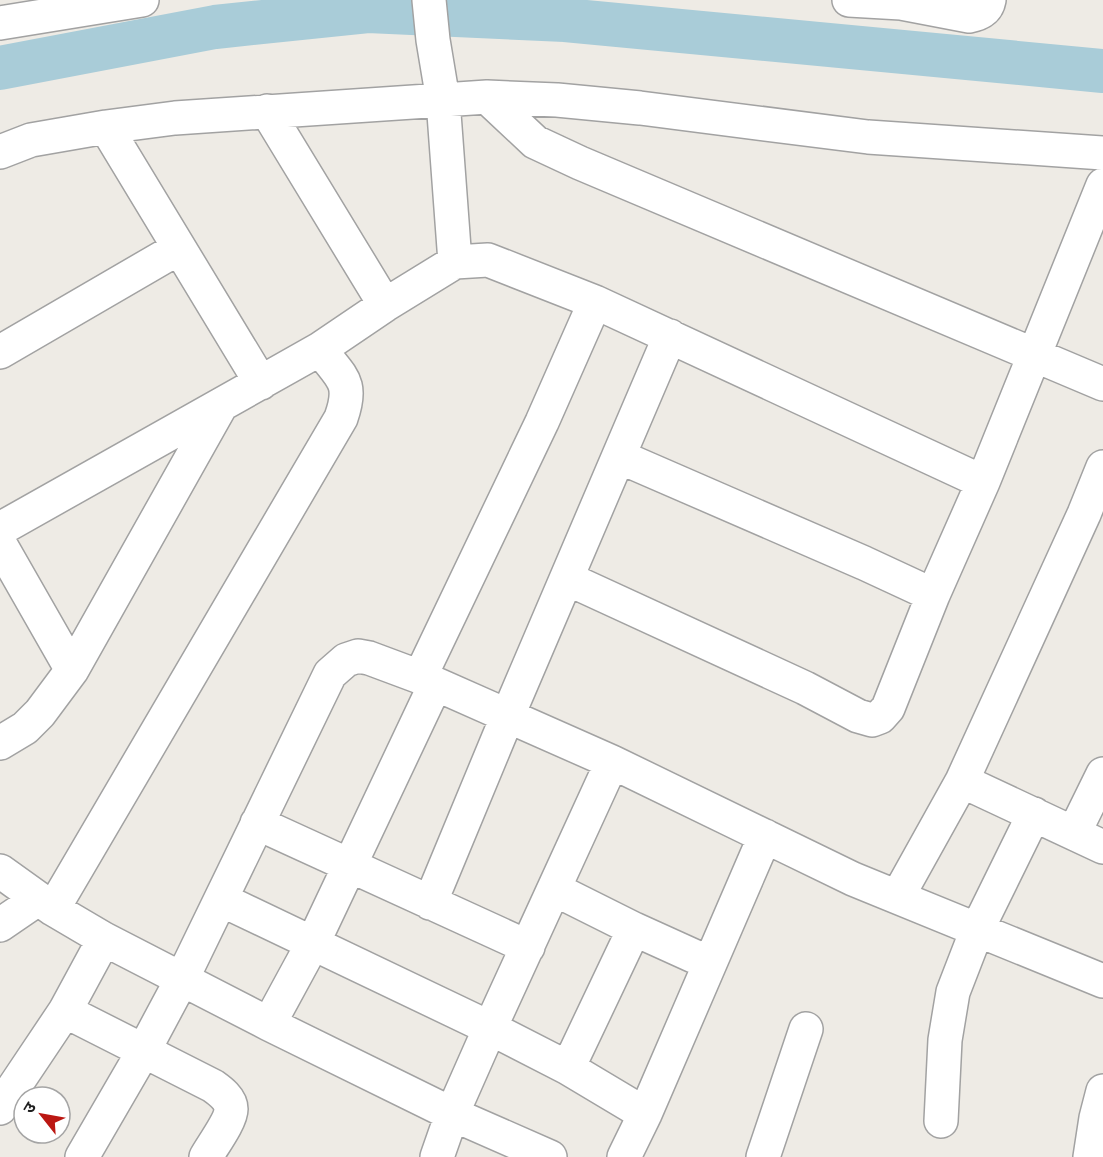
<svg xmlns="http://www.w3.org/2000/svg" width="1103" height="1157" font-family="'Golos Text','Noto Sans Devanagari',sans-serif">
	<style>
		.lines { fill: none; stroke-linecap: round; stroke-linejoin: round }
		.river { stroke: #a9ccd8; stroke-width: 44 }
		.minor-casing { stroke: #a2a2a2; stroke-width: 36 }
		.minor { stroke: #fff; stroke-width: 33 }
	</style>
	<rect width="100%" height="100%" fill="#eeebe5"/>
	<g class="lines">
		<path class="river" d="M0 68 215 27 368 11 565 20 1103 71"/>
		<defs>
			<path id="minor" d="M429 0 433 40 443 100 455 262
				M849 0 901 3 969 16C979 14 987 11 989 0
				M0 23 142 0
				M487 97 535 142 580 163 1103 384
				M267 111 385 305
				M106 127 261 383
				M0 152 31 140 106 127 175 118 487 97 557 100 640 108 868 137 1103 153
				M0 352 179 248
				M620 457 864 563 933 595
				M0 529 320 349 385 305 455 262 488 260 595 302 983 482
				M0 544 72 670
				M568 579 805 688 858 716 872 720 880 717 888 708 933 595 983 482 1103 185
				M420 677 542 422 595 302
				M0 743 25 728 40 713 72 670 220 407
				M962 781 1103 847
				M257 823 528 947
				M1074 833 1103 774
				M0 871 53 909 104 939 269 1024 452 1114 550 1157
				M554 889 634 929 709 963
				M898 896 962 781 1084 514 1103 467
				M222 900 490 1028 568 1068 645 1114
				M430 903 508 715 670 336
				M53 909 341 418C354 381 341 378 320 349
				M0 925 38 899
				M65 1011 213 1086C220 1091 231 1099 231 1109 231 1121 212 1146 206 1157
				M269 1024 313 943 435 685
				M568 1068 634 929
				M0 1108 65 1011 104 939
				M941 1121 945 1040 953 992 977 930 1034 814
				M82 1157 143 1052 182 979 330 674 346 660 358 656 369 658 420 677 612 762 853 879 1103 981
				M437 1157 452 1114 490 1028 612 762
				M624 1157 645 1114 765 836
				M763 1157 806 1029
				M1090 1157 1096 1118 1103 1091"/>
		</defs>
		<use href="#minor" class="minor-casing"/>
		<use href="#minor" class="minor"/>
	</g>
	<g transform="translate(42 1115) rotate(301)"><circle r="28" fill="#ffffff" stroke="#a5a5a5" stroke-width="1.5"/>
	<path d="M0-4.5L10 22L0 15L-10 22Z" fill="#bb1712"/>
	<text y="-9" font-size="16" font-weight="bold" text-anchor="middle" fill="#1e1e1e">उ</text>
	</g>
</svg>
